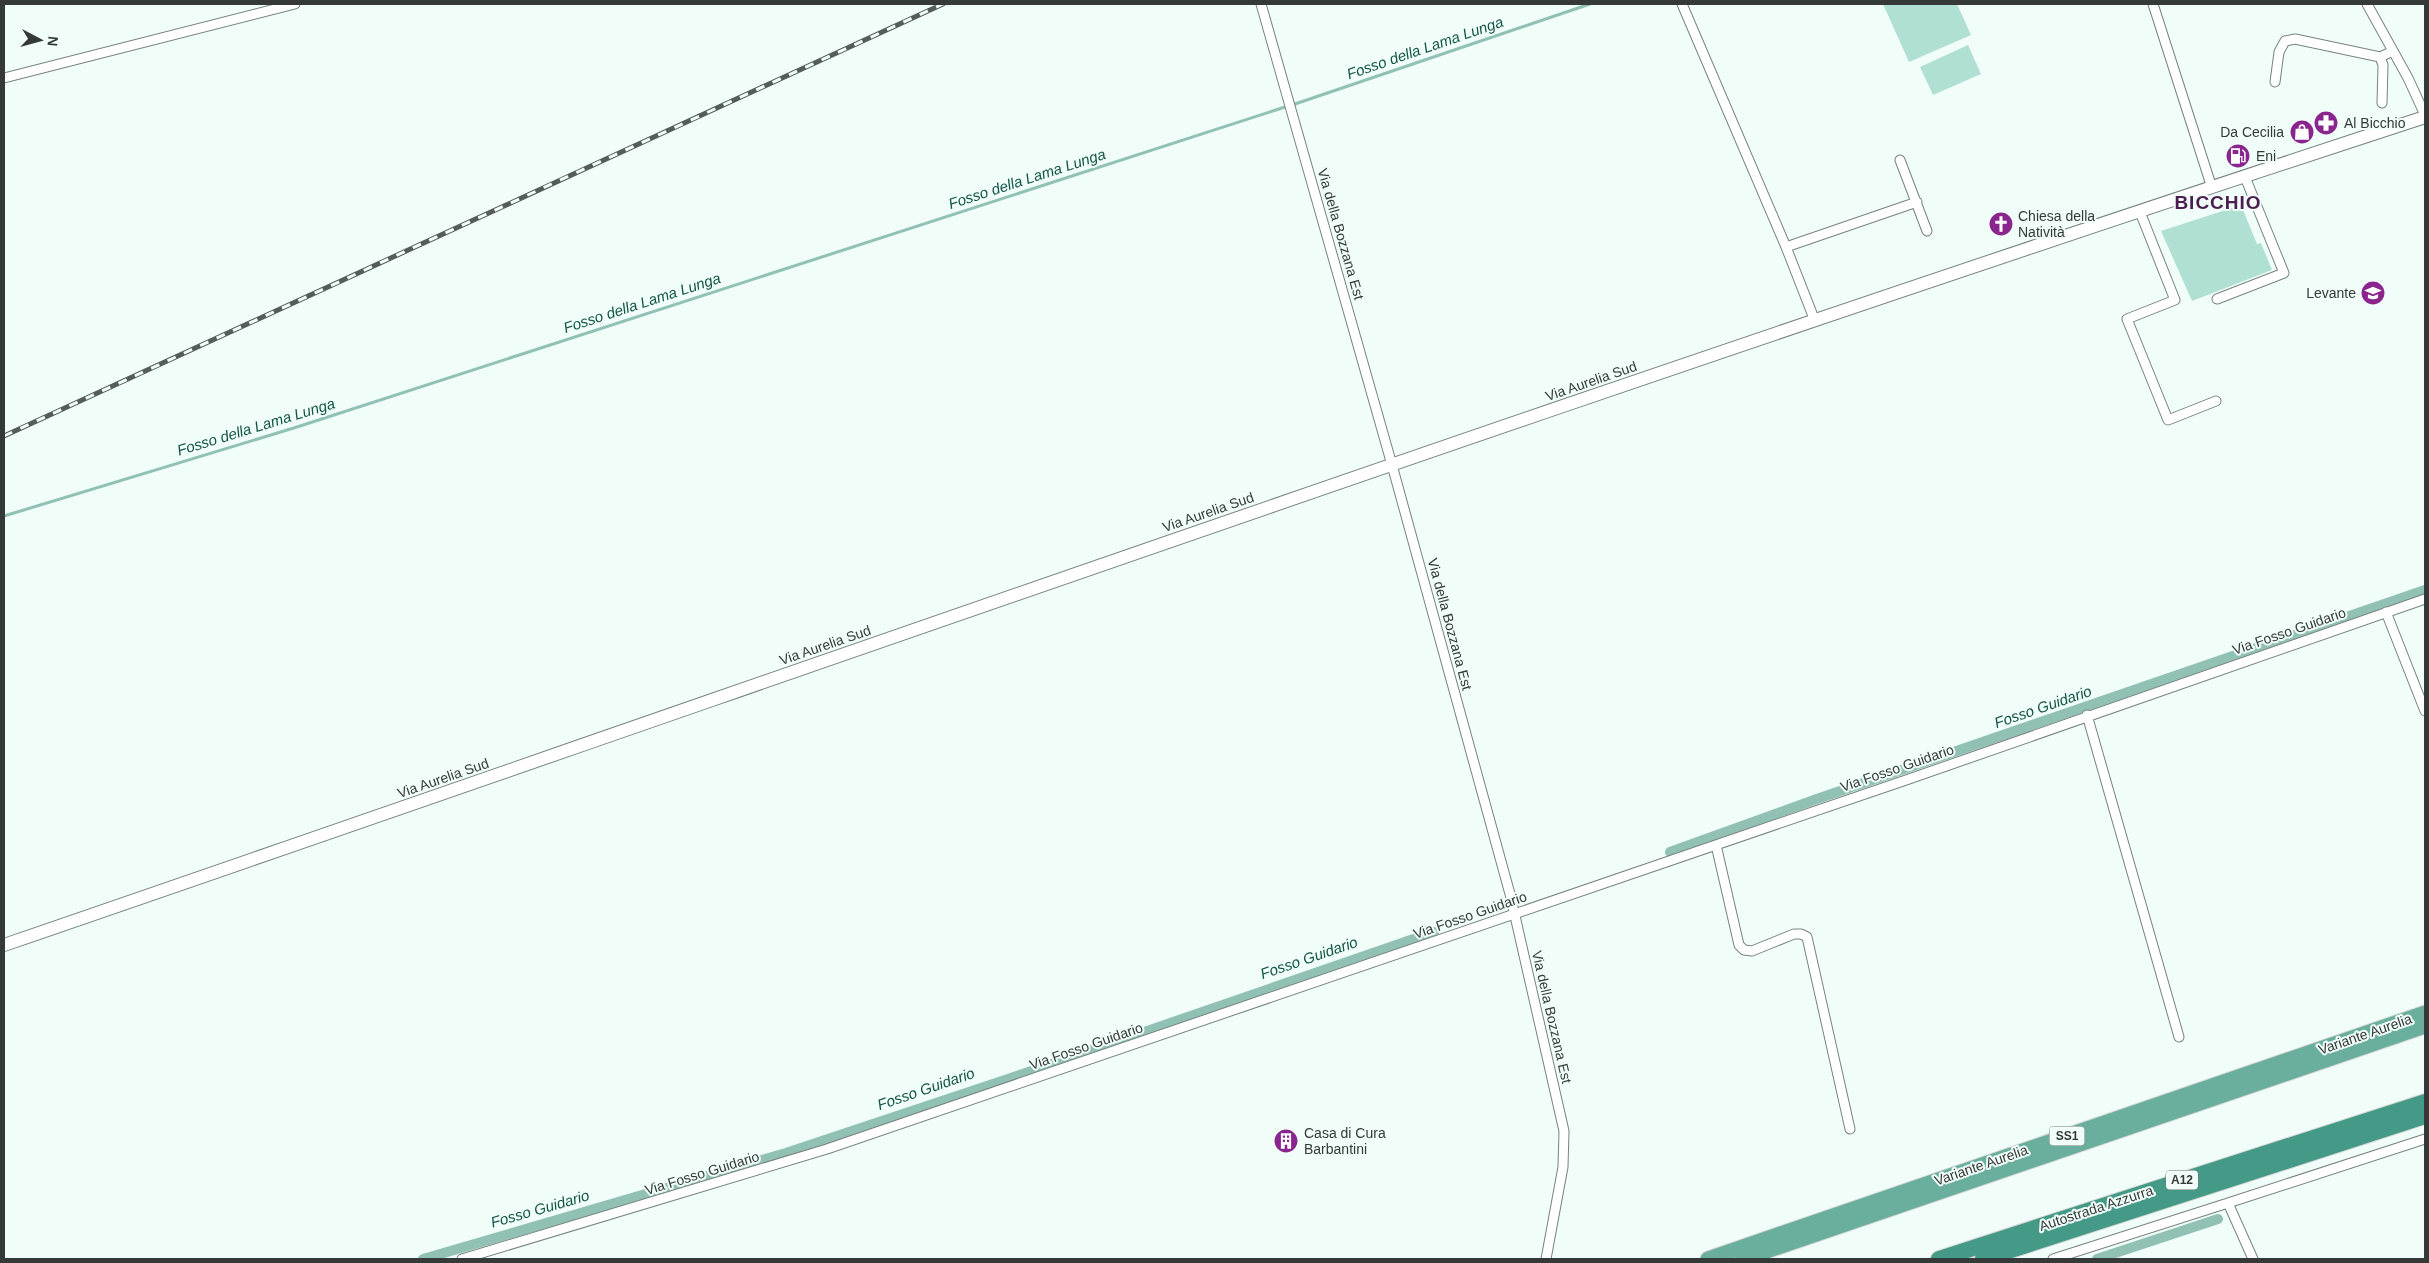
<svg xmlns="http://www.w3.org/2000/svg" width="2429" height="1263" font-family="Arial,sans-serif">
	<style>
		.green { fill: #b0e0d3 }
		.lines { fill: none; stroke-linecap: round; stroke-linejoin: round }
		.stream { stroke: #91c1b4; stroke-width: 3 }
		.canal { stroke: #91c1b4; stroke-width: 10 }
		.minor-casing { stroke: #788380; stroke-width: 11 }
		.secondary-casing { stroke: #788380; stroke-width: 14 }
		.trunk-casing { stroke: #d7d8d7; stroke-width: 17 }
		.motorway-casing { stroke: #d7d8d7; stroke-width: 18 }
		.minor { stroke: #fff; stroke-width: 9 }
		.secondary { stroke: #fff; stroke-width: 12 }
		.trunk { stroke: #6aae9e; stroke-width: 15 }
		.motorway { stroke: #449a86; stroke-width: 16 }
		.rail-casing { stroke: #555c5a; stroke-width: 5 }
		.rail { stroke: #f0fdf9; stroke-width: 3; stroke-dasharray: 9; stroke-linecap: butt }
		.labels { text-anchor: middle; stroke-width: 4; stroke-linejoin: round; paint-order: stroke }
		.shield { fill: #f0fdf9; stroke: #6d7472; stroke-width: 1 }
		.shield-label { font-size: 12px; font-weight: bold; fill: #353a38 }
		.poi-label { font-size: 14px; fill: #353a38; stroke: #f0fdf9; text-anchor: start }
		.street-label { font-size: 14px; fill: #353a38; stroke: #f0fdf9 }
		.water-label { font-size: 15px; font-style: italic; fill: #145548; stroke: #f0fdf9 }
		.district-label { font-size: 19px; font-weight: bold; letter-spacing: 1px; fill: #4c1d4e; stroke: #f0fdf9 }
	</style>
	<rect width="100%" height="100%" fill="#f0fdf9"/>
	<path class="green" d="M1883 4H1957L1971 35 1909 62Z
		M1968 45 1981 74 1933 95 1920 67Z
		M2241 205 2257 244 2261 243 2272 270 2192 301 2161 231Z"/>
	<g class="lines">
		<path class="stream" d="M1295 104 1590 4
			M4 516 297 427 1285 107"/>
		<path class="canal" d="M1670 852 1814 800 2425 590
			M423 1259 786 1153 1011 1078 1434 932
			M2097 1259 2218 1219"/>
		<defs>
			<path id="minor" d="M1261 4 1392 465 1510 894 1564 1131 1563 1167 1546 1259
				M1682 4 1786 247
				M2153 4 2212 188
				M2367 4 2408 78 2425 115
				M2380 57 2383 65 2382 103
				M4 78 295 4
				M2275 82 2279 52 2285 41 2295 39 2380 57 2393 51
				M1900 160 1927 231
				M2140 212 2175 300 2127 319 2168 420 2216 401
				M2217 299 2284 273 2245 177
				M1815 321 1786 247 1917 202
				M2386 612 2425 711
				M2087 715 2179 1037
				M1716 845 1739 945 1744 950 1752 951 1794 934H1801L1807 937 1850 1129
				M462 1259 827 1149 1909 779 2425 599
				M2053 1259 2228 1203
				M2253 1259 2228 1203 2425 1139"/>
			<path id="secondary" d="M4 945C810 668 1614 382 2425 117"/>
			<path id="trunk" d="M1708 1259 2425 1013
				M1743 1259 2425 1026"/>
			<path id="motorway" d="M1939 1259 2425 1102
				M1983 1259 2425 1116"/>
		</defs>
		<use href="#minor" class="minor-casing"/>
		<use href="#secondary" class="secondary-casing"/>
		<use href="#trunk" class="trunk-casing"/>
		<use href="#motorway" class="motorway-casing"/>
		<use href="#minor" class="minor"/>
		<use href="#secondary" class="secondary"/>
		<use href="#trunk" class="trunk"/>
		<use href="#motorway" class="motorway"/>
		<defs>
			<path id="rail" d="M4 436 943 4"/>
		</defs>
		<use href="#rail" class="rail-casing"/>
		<use href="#rail" class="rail"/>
	</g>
	<defs>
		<symbol id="pharmacy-disc" viewBox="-11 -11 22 22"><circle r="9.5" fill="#89258d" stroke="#f0fdf9"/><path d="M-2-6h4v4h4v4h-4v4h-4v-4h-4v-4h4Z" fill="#fff"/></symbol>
		<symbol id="shop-disc" viewBox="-11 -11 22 22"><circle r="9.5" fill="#89258d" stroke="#f0fdf9"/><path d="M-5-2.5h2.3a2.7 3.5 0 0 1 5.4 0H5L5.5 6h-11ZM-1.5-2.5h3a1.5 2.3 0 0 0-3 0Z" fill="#fff"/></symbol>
		<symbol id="fuel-disc" viewBox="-11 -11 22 22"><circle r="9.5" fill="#89258d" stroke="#f0fdf9"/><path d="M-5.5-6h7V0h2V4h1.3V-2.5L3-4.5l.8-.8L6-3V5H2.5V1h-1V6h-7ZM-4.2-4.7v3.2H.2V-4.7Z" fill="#fff"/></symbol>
		<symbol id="church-disc" viewBox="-11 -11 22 22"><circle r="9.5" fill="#89258d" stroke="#f0fdf9"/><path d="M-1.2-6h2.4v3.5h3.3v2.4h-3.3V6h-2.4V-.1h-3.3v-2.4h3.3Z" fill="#fff"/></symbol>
		<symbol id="school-disc" viewBox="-11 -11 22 22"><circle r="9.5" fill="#89258d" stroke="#f0fdf9"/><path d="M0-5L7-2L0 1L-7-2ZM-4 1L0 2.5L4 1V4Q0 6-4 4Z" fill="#fff"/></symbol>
		<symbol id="building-disc" viewBox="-11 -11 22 22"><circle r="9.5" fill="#89258d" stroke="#f0fdf9"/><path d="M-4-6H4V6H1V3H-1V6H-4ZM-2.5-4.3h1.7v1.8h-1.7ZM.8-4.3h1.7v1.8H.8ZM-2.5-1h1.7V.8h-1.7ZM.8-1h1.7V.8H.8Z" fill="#fff"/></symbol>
	</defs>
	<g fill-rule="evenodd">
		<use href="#pharmacy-disc" x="2312" y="109" width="28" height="28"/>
		<use href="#shop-disc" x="2288" y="118" width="28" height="28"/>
		<use href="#fuel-disc" x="2224" y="142" width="28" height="28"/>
		<use href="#church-disc" x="1987" y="210" width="28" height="28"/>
		<use href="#school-disc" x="2359" y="279" width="28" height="28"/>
		<use href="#building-disc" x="1272" y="1127" width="28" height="28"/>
	</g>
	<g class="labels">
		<g class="shield">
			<rect x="2049.5" y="1126.5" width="35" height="19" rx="4"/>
			<rect x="2166" y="1170.5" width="32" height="19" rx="4"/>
		</g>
		<g class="shield-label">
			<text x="2067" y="1140">SS1</text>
			<text x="2182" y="1184">A12</text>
		</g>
		<g class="poi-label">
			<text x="2344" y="128">Al Bicchio</text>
			<text x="2284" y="137" text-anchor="end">Da Cecilia</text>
			<text x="2256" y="161">Eni</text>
			<text x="2018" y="221">Chiesa della<tspan x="2018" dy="16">Natività</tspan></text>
			<text x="2356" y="298" text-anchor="end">Levante</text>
			<text x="1304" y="1138">Casa di Cura<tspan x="1304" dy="16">Barbantini</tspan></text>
		</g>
		<g class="street-label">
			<text transform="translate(1341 234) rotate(74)" y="5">Via della Bozzana Est</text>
			<text transform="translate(1591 381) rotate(-19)" y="5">Via Aurelia Sud</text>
			<text transform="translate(1208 512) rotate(-19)" y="5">Via Aurelia Sud</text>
			<text transform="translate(1450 624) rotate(75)" y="5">Via della Bozzana Est</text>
			<text transform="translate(2289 631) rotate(-19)" y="5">Via Fosso Guidario</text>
			<text transform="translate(825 645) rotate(-19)" y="5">Via Aurelia Sud</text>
			<text transform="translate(1897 768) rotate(-19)" y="5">Via Fosso Guidario</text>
			<text transform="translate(443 778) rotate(-19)" y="5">Via Aurelia Sud</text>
			<text transform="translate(1470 915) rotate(-19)" y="5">Via Fosso Guidario</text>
			<text transform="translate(1552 1017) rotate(77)" y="5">Via della Bozzana Est</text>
			<text transform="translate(2365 1034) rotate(-19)" y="5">Variante Aurelia</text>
			<text transform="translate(1086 1046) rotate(-19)" y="5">Via Fosso Guidario</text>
			<text transform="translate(1981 1165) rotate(-19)" y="5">Variante Aurelia</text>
			<text transform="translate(702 1173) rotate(-17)" y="5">Via Fosso Guidario</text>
			<text transform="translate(2096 1208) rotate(-18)" y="5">Autostrada Azzurra</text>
		</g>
		<g class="water-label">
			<text transform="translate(1425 48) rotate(-19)" y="5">Fosso della Lama Lunga</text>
			<text transform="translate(1027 179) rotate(-18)" y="5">Fosso della Lama Lunga</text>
			<text transform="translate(642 303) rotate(-18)" y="5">Fosso della Lama Lunga</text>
			<text transform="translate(256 427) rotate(-17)" y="5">Fosso della Lama Lunga</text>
			<text transform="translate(2043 707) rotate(-19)" y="5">Fosso Guidario</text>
			<text transform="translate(1309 958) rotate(-19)" y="5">Fosso Guidario</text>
			<text transform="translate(926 1089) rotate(-19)" y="5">Fosso Guidario</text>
			<text transform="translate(540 1209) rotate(-16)" y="5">Fosso Guidario</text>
		</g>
		<g class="district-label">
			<text x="2218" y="209">BICCHIO</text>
		</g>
	</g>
	<rect width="2429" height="1263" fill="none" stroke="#353a38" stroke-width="10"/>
	<g transform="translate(40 40) rotate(96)" stroke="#f0fdf9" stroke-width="4" paint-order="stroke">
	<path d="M0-4L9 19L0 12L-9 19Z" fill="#353a38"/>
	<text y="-8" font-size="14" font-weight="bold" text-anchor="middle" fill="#353a38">N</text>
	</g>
</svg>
